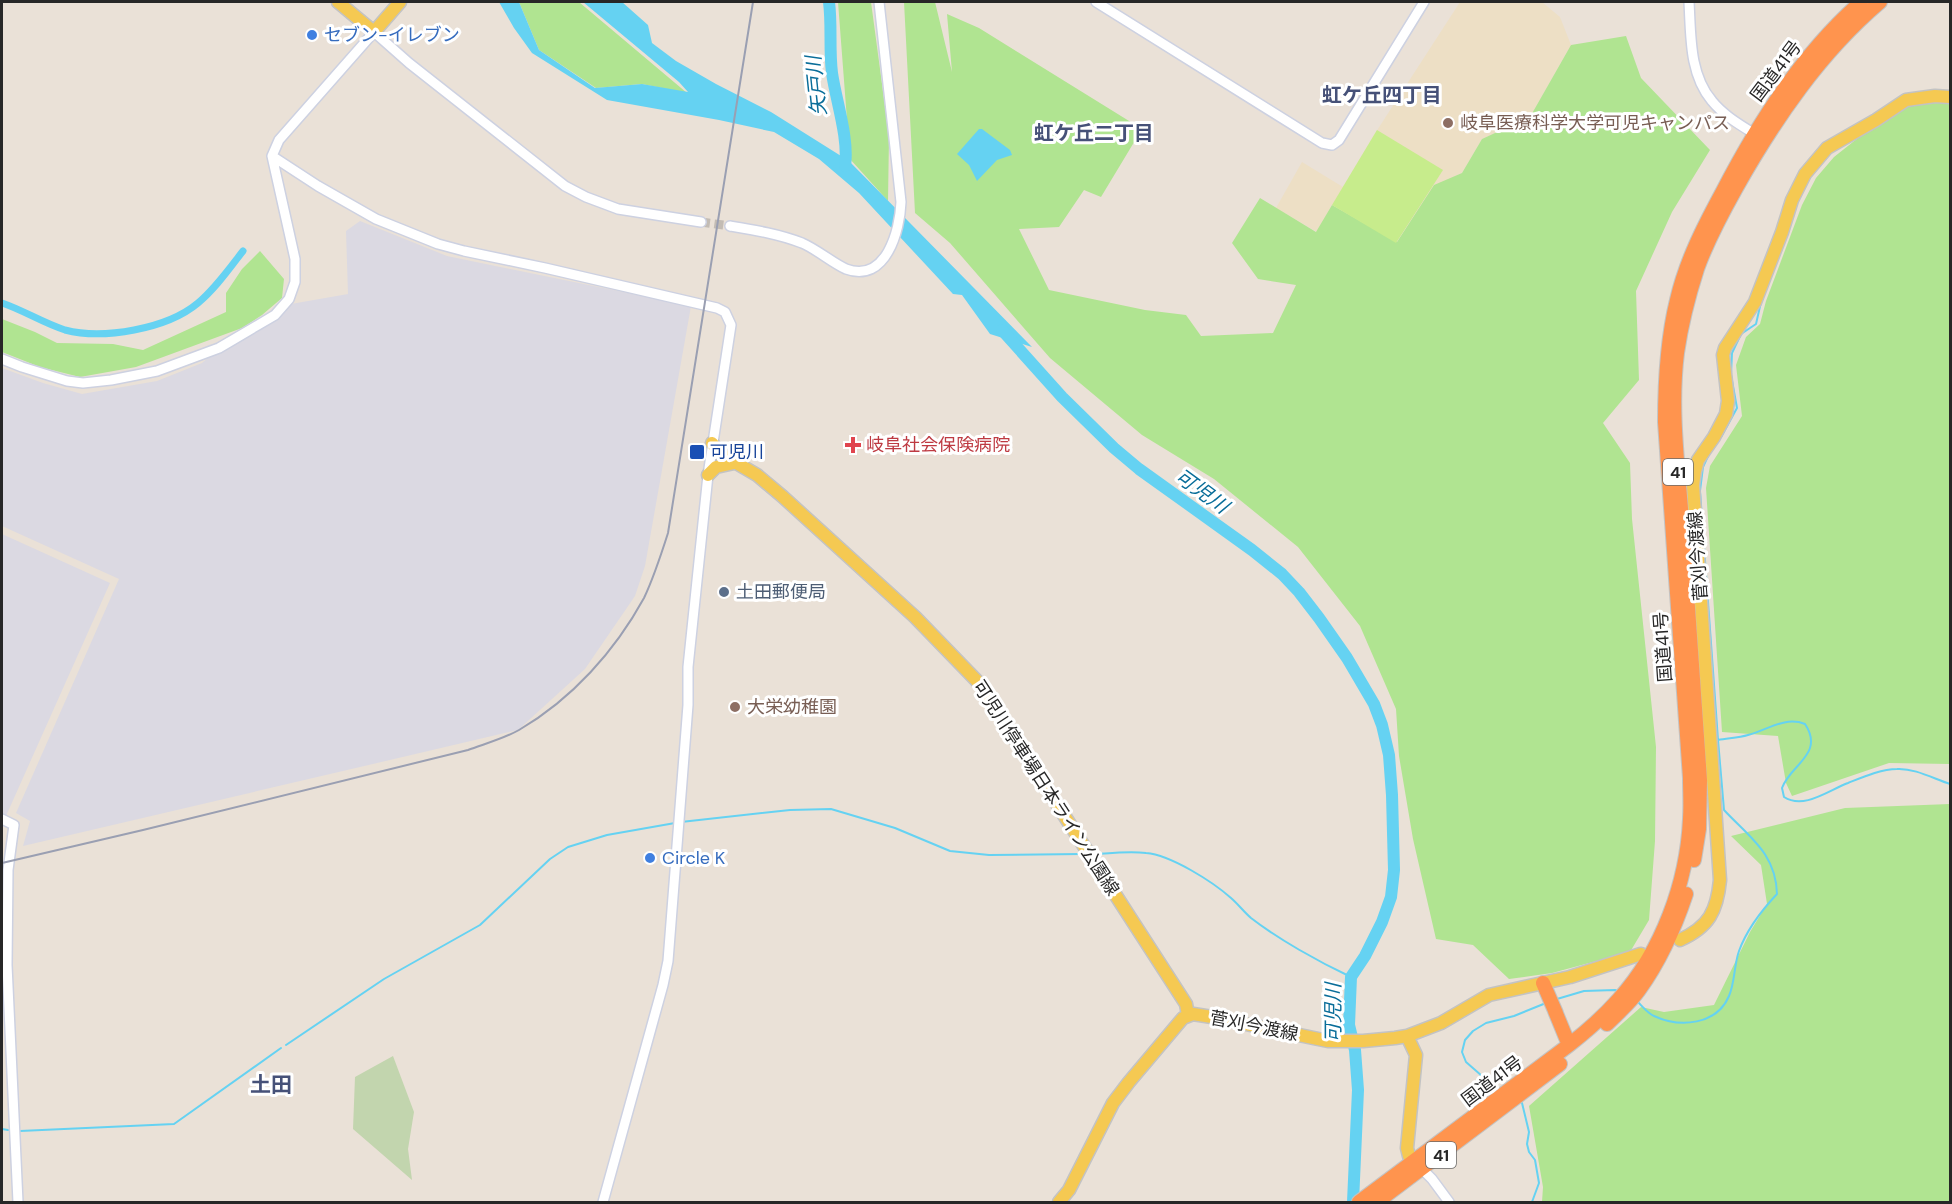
<svg xmlns="http://www.w3.org/2000/svg" width="1952" height="1204" font-family="'DM Sans','Noto Sans JP',sans-serif">
	<style>
		.industrial { fill: #dbd9e2 }
		.education { fill: #eddfc5 }
		.green { fill: #b0e491 }
		.cemetery { fill: #c2d5ae }
		.pitch { fill: #c7ec8c }
		.water { fill: #65d2f2 }
		.lines { fill: none; stroke-linecap: round; stroke-linejoin: round }
		.stream { stroke: #65d2f2; stroke-width: 2 }
		.canal { stroke: #65d2f2; stroke-width: 7 }
		.river { stroke: #65d2f2; stroke-width: 12 }
		.minor-tunnel { stroke: #c3bcb4; stroke-width: 9; stroke-dasharray: 9 4.5; stroke-linecap: butt }
		.minor-casing { stroke: #cdd1e1; stroke-width: 12 }
		.major-casing { stroke: #c3c3c3; stroke-width: 15 }
		.highway-casing { stroke: #c3c3c3; stroke-width: 16 }
		.minor { stroke: #fff; stroke-width: 9 }
		.major { stroke: #f5c952; stroke-width: 12 }
		.highway { stroke: #ff944e; stroke-width: 14 }
		.rail { stroke: #9a9fb2; stroke-width: 2 }
		.shop-dot { fill: #3f7fe0; stroke: #fff; stroke-width: 2 }
		.education-dot { fill: #8d6e63; stroke: #fff; stroke-width: 2 }
		.health-dot { fill: #e0444e; stroke: #fff; stroke-width: 2 }
		.transit-dot { fill: #1a4fb4; stroke: #fff; stroke-width: 2 }
		.service-dot { fill: #5c6f8a; stroke: #fff; stroke-width: 2 }
		.labels { text-anchor: middle; stroke-width: 6; stroke-linejoin: round; paint-order: stroke }
		.shield { fill: #fff; stroke: #686868; stroke-width: 1.5 }
		.shield-label { font-size: 16px; font-weight: bold; fill: #272727 }
		.shop-label { font-size: 18px; fill: #366cbe; stroke: #fff; text-anchor: start }
		.street-label { font-size: 18px; fill: #272727; stroke: #fff }
		.education-label { font-size: 18px; fill: #785e54; stroke: #fff; text-anchor: start }
		.health-label { font-size: 18px; fill: #be3a42; stroke: #fff; text-anchor: start }
		.transit-label { font-size: 18px; fill: #164399; stroke: #fff; text-anchor: start }
		.service-label { font-size: 18px; fill: #4e5e75; stroke: #fff; text-anchor: start }
		.water-label { font-size: 20px; font-style: italic; fill: #096d99; stroke: #fff }
		.neighbourhood-label { font-size: 20px; font-weight: bold; fill: #465178; stroke: #fff }
		.quarter-label { font-size: 21px; font-weight: bold; fill: #465178; stroke: #fff }
	</style>
	<rect width="100%" height="100%" fill="#eae1d7"/>
	<path class="industrial" d="M360 221 447 256 691 306 645 566 635 596 585 669 518 730 23 846 30 821 16 813 119 579 2 526V368L43 383 82 394 157 381 202 363 219 348 263 324 291 304 348 294 346 231Z
		M2 534 110 583 6 816 2 814Z"/>
	<path class="education" d="M1460 2H1542L1560 17 1571 45 1530 117 1482 139 1462 173 1434 186 1396 243 1332 205 1317 232 1276 208 1302 162 1343 187 1374 135Z"/>
	<path class="green" d="M519 2H579L687 93 642 84 596 88 539 50Z
		M838 2H871L889 136 888 201 850 159Z
		M904 2H935L952 72 947 14 979 28 1142 129 1101 197 1084 190 1059 227 1019 229 1049 290 1145 310 1186 315 1201 336 1273 333 1296 285 1258 279 1232 243 1260 198 1316 232 1332 205 1397 242 1434 185 1462 173 1482 139 1530 117 1571 45 1626 36 1641 78 1710 150 1672 212 1636 291 1639 380 1603 423 1630 463 1632 519 1656 747 1655 841 1649 920 1630 952 1552 973 1509 979 1473 945 1436 939 1413 839 1399 756 1396 709 1360 626 1298 547 1214 479 1142 435 1050 358 950 243 915 213Z
		M1950 97V764L1889 763 1792 796 1786 783 1778 736 1722 732 1706 488 1710 466 1742 416 1736 365 1746 337 1760 324 1766 301 1802 205 1816 178 1834 157 1906 100Z
		M260 251 284 279 282 298 262 315 242 328 136 367 80 377 40 367 2 352V319L35 332 57 343 113 344 143 350 226 312V293L242 269Z
		M1950 804V1202H1542L1543 1187 1529 1106 1641 1007 1664 1012 1714 1005 1750 932 1767 904 1761 865 1731 836 1845 808Z"/>
	<path class="cemetery" d="M393 1056 414 1112 408 1149 412 1180 353 1129 355 1077Z"/>
	<path class="pitch" d="M1377 130 1443 170 1396 243 1332 205Z"/>
	<path class="water" d="M499 2H519L539 50 595 88 642 84 688 92 679 82 583 2H622L648 25 652 43 676 61 716 84 771 112 849 161 1032 347 990 334 962 295 953 294 859 193 819 159 774 132 719 120 607 100 532 53 514 28Z
		M979 129H982L1010 150 1012 155 997 160 977 181 969 165 957 154Z"/>
	<g class="lines">
		<path class="stream" d="M1863 134 1908 106 1933 102
			M1721 437 1737 408 1731 375 1732 353 1741 334 1756 324 1761 302
			M1708 456 1703 467 1700 491 1718 740
			M681 822 790 810 831 809 895 828 950 851 989 855 1082 854
			M1096 854C1112 853 1130 851 1146 853 1171 855 1213 882 1231 898 1238 904 1244 912 1251 918 1278 939 1319 962 1351 977
			M1557 999 1584 991 1615 990 1618 991
			M1637 1001C1642 1006 1647 1013 1654 1016 1680 1028 1717 1025 1729 996 1735 982 1734 965 1739 951 1747 929 1761 911 1777 894 1776 853 1749 837 1724 810L1718 740C1728 738 1738 738 1748 735 1767 730 1785 716 1805 724 1825 754 1790 765 1782 788L1784 797C1804 810 1829 790 1848 783 1863 777 1881 769 1897 769 1915 768 1934 779 1950 784
			M286 1045 384 979 480 925 550 859 568 847 607 835 675 823
			M1498 1090 1466 1062 1462 1052 1465 1040 1473 1031 1486 1023 1514 1016 1546 1003
			M1519 1101 1522 1103 1529 1132 1527 1144 1529 1152 1535 1160 1539 1183 1532 1202
			M2 1129 8 1130
			M20 1131 174 1124 281 1048"/>
		<path class="canal" d="M2 303C23 310 43 323 65 330 103 340 167 329 198 303 215 289 229 269 243 251"/>
		<path class="river" d="M829 2C832 25 829 49 832 73 836 101 849 138 845 166
			M1002 330 1062 397 1114 448 1139 469 1252 550 1282 574 1299 592 1319 618 1347 658 1374 704 1382 725 1389 755 1392 795 1394 870 1391 897 1382 922 1365 956 1351 977 1349 1025 1355 1050 1358 1090 1353 1202"/>
		<path class="minor-tunnel" d="M701 222 730 226"/>
		<defs>
			<path id="minor" d="M1096 2 1322 143 1332 145 1339 140 1424 2
				M1689 2C1691 35 1689 74 1712 101 1724 116 1742 126 1758 136
				M272 156 318 186 376 219 438 244 464 251 545 268 717 308 725 312 731 325 708 475 688 667V705L668 961 663 985 603 1202
				M730 226C754 230 779 234 802 243 818 250 831 262 846 269 886 284 900 230 901 202L879 2
				M2 359 22 367 67 381 83 383 111 380 157 371 219 348 275 315 289 299 295 282V259L272 156 279 140 374 32 409 63 565 186 586 197 618 209 701 222
				M2 819 14 825 8 870 7 965 18 1202
				M1422 1169 1432 1179 1449 1202"/>
			<path id="major" d="M338 2 374 32 400 2
				M712 443 721 454 757 475 782 496 915 617 978 682 1186 1004 1188 1015
				M708 475 716 467 734 463
				M1680 940C1709 927 1717 911 1720 880L1693 485 1695 471 1698 460 1714 437 1726 414 1728 401 1723 355 1725 348 1755 302 1782 232 1792 200 1805 174 1827 148 1876 120 1906 100 1935 96 1950 97
				M1407 1036 1416 1055 1407 1148 1409 1156 1421 1168
				M1059 1202 1069 1190 1113 1103 1129 1082 1183 1018 1193 1014 1212 1017 1328 1041H1363L1395 1038 1407 1036 1441 1023 1489 995 1570 977 1641 954"/>
			<path id="highway" d="M1694 860 1699 829 1700 780C1694 693 1688 607 1682 521 1678 466 1670 409 1677 353 1681 325 1688 297 1697 269 1707 241 1722 213 1736 188 1775 119 1820 53 1880 2
				M1543 983 1556 1013
				M1555 1011 1569 1045
				M1607 1024C1618 1013 1630 1003 1639 990 1660 961 1675 927 1686 894
				M1359 1202 1569 1045C1587 1031 1604 1016 1619 999 1662 951 1687 883 1690 819 1691 805 1690 791 1690 778L1665 422C1665 380 1667 340 1677 300 1686 261 1704 226 1723 191 1759 122 1802 54 1861 2
				M1377 1202 1560 1064"/>
		</defs>
		<use href="#minor" class="minor-casing"/>
		<use href="#major" class="major-casing"/>
		<use href="#highway" class="highway-casing"/>
		<use href="#minor" class="minor"/>
		<use href="#major" class="major"/>
		<use href="#highway" class="highway"/>
		<path class="rail" d="M2 863 143 830 468 750C484 744 503 739 519 730 572 699 615 651 644 598 654 577 661 555 668 533L753 2"/>
	</g>
	<g class="shop-dot">
		<circle cx="312" cy="35" r="6"/>
		<circle cx="650" cy="858" r="6"/>
	</g>
	<g class="education-dot">
		<circle cx="1448" cy="123" r="6"/>
		<circle cx="735" cy="707" r="6"/>
	</g>
	<path class="health-dot" d="M850 436h6v6h6v6h-6v6h-6v-6h-6v-6h6z"/>
	<rect class="transit-dot" x="689" y="444" width="16" height="16" rx="3"/>
	<circle class="service-dot" cx="724" cy="592" r="6"/>
	<g class="labels">
		<g class="shield">
			<rect x="1663" y="459" width="30" height="26" rx="4.5"/>
			<rect x="1426" y="1142" width="30" height="26" rx="4.5"/>
		</g>
		<g class="shield-label">
			<text x="1678" y="478">41</text>
			<text x="1441" y="1161">41</text>
		</g>
		<g class="shop-label">
			<text x="324" y="41">セブン-イレブン</text>
			<text x="662" y="864">Circle K</text>
		</g>
		<g class="street-label">
			<text transform="translate(1776 71) rotate(-53)" y="6">国道41号</text>
			<text transform="translate(1698 556) rotate(-94)" y="6">菅刈今渡線</text>
			<text transform="translate(1663 647) rotate(-94)" y="6">国道41号</text>
			<text transform="translate(1046 788) rotate(57)" y="6">可児川停車場日本ライン公園線</text>
			<text transform="translate(1254 1026) rotate(11)" y="6">菅刈今渡線</text>
			<text transform="translate(1492 1081) rotate(-37)" y="6">国道41号</text>
		</g>
		<g class="education-label">
			<text x="1460" y="129">岐阜医療科学大学可児キャンパス</text>
			<text x="747" y="713">大栄幼稚園</text>
		</g>
		<g class="health-label">
			<text x="866" y="451">岐阜社会保険病院</text>
		</g>
		<g class="transit-label">
			<text x="710" y="458">可児川</text>
		</g>
		<g class="service-label">
			<text x="736" y="598">土田郵便局</text>
		</g>
		<g class="water-label">
			<text transform="translate(816 86) rotate(-96)" y="7">矢戸川</text>
			<text transform="translate(1202 491) rotate(36)" y="7">可児川</text>
			<text transform="translate(1333 1013) rotate(-90)" y="7">可児川</text>
		</g>
		<g class="neighbourhood-label">
			<text x="1382" y="102">虹ケ丘四丁目</text>
			<text x="1094" y="140">虹ケ丘二丁目</text>
		</g>
		<g class="quarter-label">
			<text x="271" y="1092">土田</text>
		</g>
	</g>
	<rect width="1952" height="1204" fill="none" stroke="#272727" stroke-width="6"/>
</svg>
